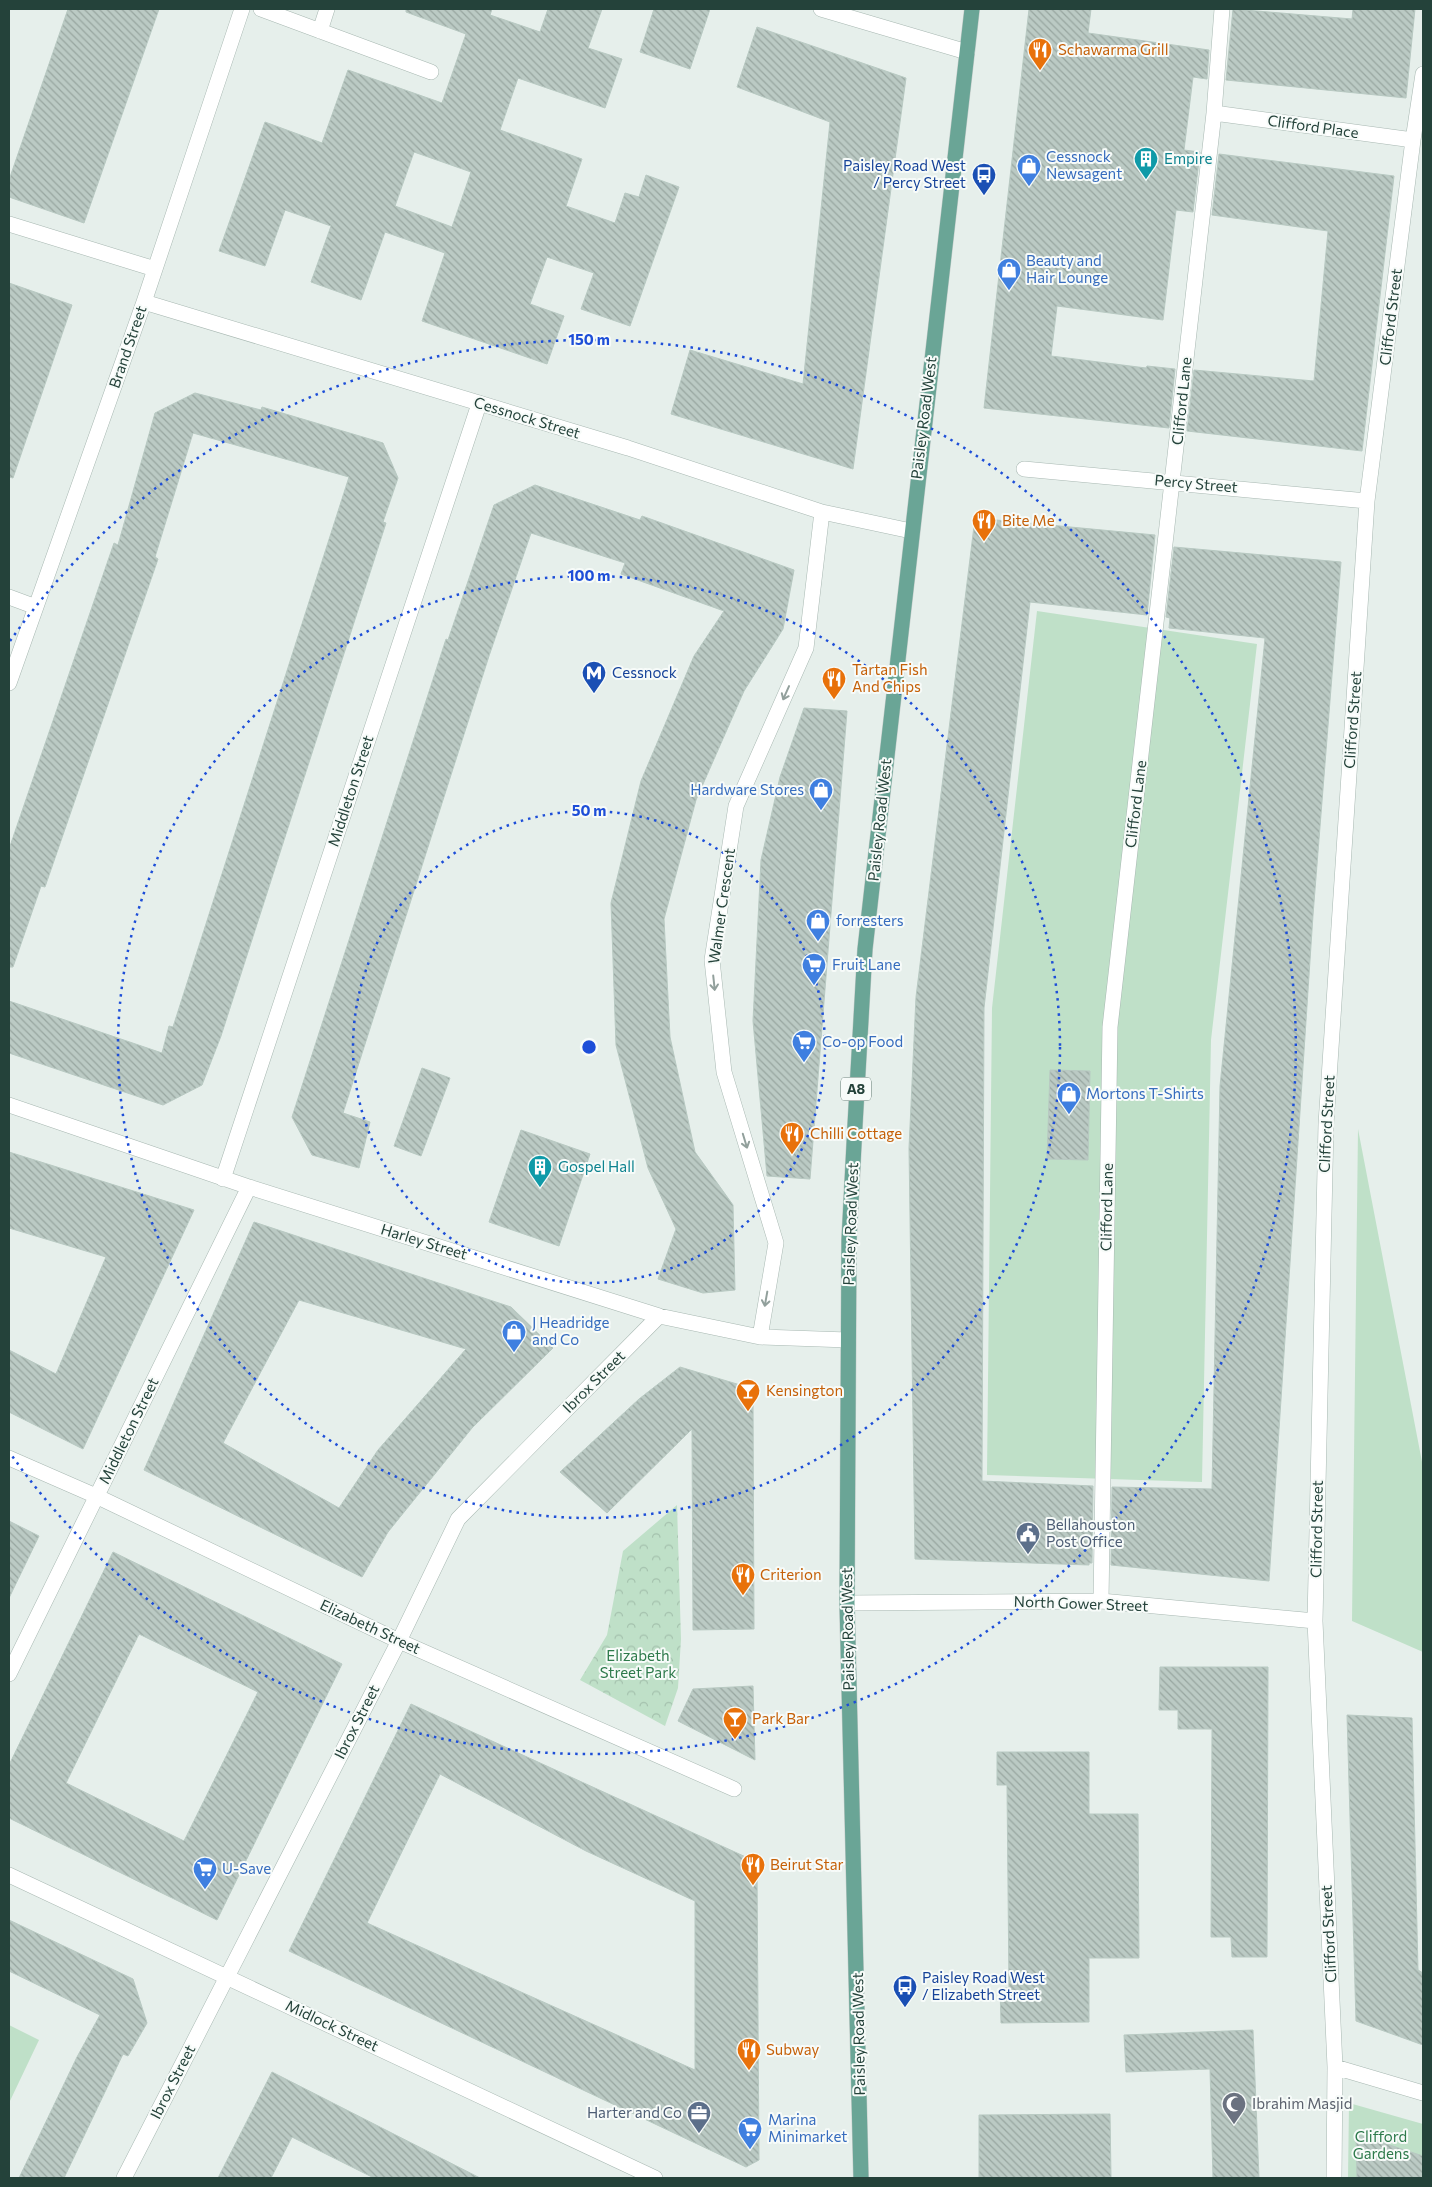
<svg xmlns="http://www.w3.org/2000/svg" width="1432" height="2187" font-family="Commissioner,sans-serif">
	<style>
		.green { fill: #bfe0c8 }
		.forest { fill: url(#forest-crowns) }
		.building { fill: url(#building-back-hatch); stroke: #b8c9c2; fill-rule: evenodd }
		.lines { fill: none; stroke-linecap: round; stroke-linejoin: round }
		.minor-casing { stroke: #a8b8b2; stroke-width: 16 }
		.major-casing { stroke: #c2cac8; stroke-width: 16 }
		.minor { stroke: #fff; stroke-width: 15 }
		.major { stroke: #6aa596; stroke-width: 15 }
		.oneway { stroke: #92a09c }
		.ring { fill: none; stroke: #1d4ed8; stroke-width: 2.5; stroke-dasharray: 2.5 5 }
		.labels { text-anchor: middle; stroke-width: 4; stroke-linejoin: round; paint-order: stroke }
		.shield { fill: #f7fbf9; stroke: #637a73; stroke-width: 1 }
		.shield-label { font-size: 14px; font-weight: bold; fill: #24423a }
		.food-label { font-size: 15px; fill: #c56008; stroke: #f7fbf9; text-anchor: start }
		.street-label { font-size: 15px; fill: #24423a; stroke: #f7fbf9 }
		.shop-label { font-size: 15px; fill: #366cbe; stroke: #f7fbf9; text-anchor: start }
		.culture-label { font-size: 15px; fill: #0d838f; stroke: #f7fbf9; text-anchor: start }
		.transit-label { font-size: 15px; fill: #164399; stroke: #f7fbf9; text-anchor: start }
		.service-label { font-size: 15px; fill: #4e5e75; stroke: #f7fbf9; text-anchor: start }
		.park-label { font-size: 15px; fill: #2d7a4b; stroke: #f7fbf9 }
		.worship-label { font-size: 15px; fill: #5b616d; stroke: #f7fbf9; text-anchor: start }
		.centre { fill: #1d4ed8; stroke: #f7fbf9; stroke-width: 2.5 }
		.ring-label { font-size: 15px; text-anchor: middle; font-weight: bold; fill: #1d4ed8; stroke: #f7fbf9; stroke-width: 4; stroke-linejoin: round; paint-order: stroke }
	</style>
	<defs>
		<pattern id="forest-crowns" width="20" height="18" patternUnits="userSpaceOnUse" patternTransform="scale(1.25)"><rect width="20" height="18" fill="#bfe0c8"/><path d="M2 6a3 3 0 1 1 6 0M12 15a3 3 0 1 1 6 0" fill="none" stroke="#a4c1ad"/></pattern>
		<pattern id="building-back-hatch" width="6" height="6" patternUnits="userSpaceOnUse" patternTransform="scale(1.25)"><rect width="6" height="6" fill="#bbcac4"/><path d="M-1 5l2 2M0 0l6 6M5-1l2 2" fill="none" stroke="#98a6a0"/></pattern>
	</defs>
	<rect width="100%" height="100%" fill="#e6efeb"/>
	<path class="green" d="M1037 611 1257 644 1211 1040 1202 1482 987 1475 992 1008Z
		M1358 1129 1423 1467V1652L1352 1621Z
		M9 2025 39 2040 9 2103Z
		M1349 2103 1423 2124V2178H1348Z"/>
	<path class="forest" d="M677 1505 681 1639 678 1688 665 1726 580 1680 607 1635 623 1551Z"/>
	<path class="building" d="M68 9H159L84 223 9 197V180Z
		M406 9H492L490 15 540 32 548 9H602L588 48 622 59 605 108 518 78 500 130 582 159 566 206 615 223 625 193 639 197 646 175 679 187 630 326 581 309 594 273 547 257 530 304 564 316 547 364 422 321 445 253 408 240 385 232 361 300 311 282 331 226 285 210 265 266 219 251 265 122 322 143 348 70 442 103 466 34 406 12ZM414 152 471 172 452 227 395 206Z
		M654 9H710L690 69 640 52Z
		M1029 9H1091L1088 33 1209 50 1207 79 1193 77 1184 150 1200 152 1193 212 1176 210 1163 320 1057 306 1051 356 1146 368 1147 366 1175 369 1169 428 984 408Z
		M1233 9 1352 19 1353 9H1415L1406 98 1226 80Z
		M757 27 906 78 853 469 671 414 690 350 803 384 830 122 737 87Z
		M1219 154 1394 176 1362 451 1187 431 1194 370 1314 381 1328 231 1212 215Z
		M9 283 72 305 13 478 9 477Z
		M195 393 261 410 262 407 383 443 398 478 383 522 386 523 221 1036 202 1085 163 1105 9 1053V1001L162 1053 169 1026 173 1027 349 477 193 433 155 557 158 559 45 887 41 886 13 967H9V849L114 543 118 545 155 413Z
		M535 485 640 520 642 516 794 570 783 629 744 691 696 800 664 919 670 1037 695 1152 733 1205 735 1290 703 1293 658 1279 676 1229 648 1168 616 1045 611 903 641 781 694 656 724 611 621 574 625 563 531 533 489 656 343 1113 370 1122 359 1168 312 1155 292 1117 446 639 448 640 494 505Z
		M975 518 1155 535 1147 615 1030 602 984 1008 982 1481 1093 1486 1092 1563H1089V1565L915 1559 909 1148 916 997Z
		M1174 547 1341 562 1313 915 1269 1581 1111 1565 1112 1487 1212 1489 1220 1086 1265 638 1169 628 1170 618 1166 617Z
		M804 708 847 711 810 1179 767 1176 753 1021 761 860 780 777Z
		M422 1068 450 1078 421 1156 394 1146Z
		M1050 1070 1090 1071 1088 1160 1047 1159Z
		M521 1130 590 1154 559 1246 489 1222Z
		M9 1152 194 1210 83 1449 9 1412V1350L56 1374 106 1257 9 1228Z
		M254 1222 511 1307 553 1348 472 1428 388 1532 362 1577 144 1470ZM299 1300 466 1349 378 1450 339 1508 223 1443Z
		M680 1367 747 1387 753 1397 754 1629 693 1630 692 1429 607 1513 560 1472 639 1399Z
		M9 1521 39 1536 9 1598Z
		M113 1552 342 1664 217 1920 9 1818V1765ZM139 1634 258 1692 184 1841 66 1783Z
		M1160 1667H1268L1267 1957H1232L1231 1937H1211L1212 1729H1178V1710H1159Z
		M753 1686 755 1760 678 1721 693 1689Z
		M411 1704 748 1858 755 1863 757 1870 759 2160 746 2167 289 1951ZM440 1774 586 1851 695 1901V2070L367 1923Z
		M1347 1715 1412 1718 1418 1970 1423 1973V2045L1356 2021Z
		M997 1752H1089V1814H1138L1139 1958H1089V2022L1001 2023 1000 1988H1009L1007 1785H997Z
		M9 1920 133 1979 147 2023 128 2056 123 2054 64 2178H19L77 2057 100 2015 9 1971Z
		M1253 2030 1259 2178H1213L1210 2069 1126 2072 1124 2035Z
		M272 2072 480 2178H374L292 2137 271 2178H218Z
		M1110 2114 1111 2178H979V2115Z
		M1356 2134 1423 2156V2178H1357Z"/>
	<g class="lines">
		<defs>
			<path id="minor" d="M261 9 431 72
				M821 9 967 52
				M320 31 327 9
				M1214 113 1413 140
				M9 224 155 269
				M144 302 628 448 822 512 911 531
				M1024 469 1367 501
				M9 597 36 607
				M9 683 144 302 242 9
				M9 1105 249 1187 659 1316 760 1337 848 1340
				M223 1179 479 404
				M760 1337 776 1243 724 1072 712 960 736 806 806 648 822 512
				M9 1458 96 1496 399 1641 734 1789
				M1101 1601 1110 1027 1214 113 1222 9
				M847 1603 1101 1601 1315 1621
				M9 1674 249 1187
				M9 1875 655 2178
				M1335 2067 1423 2093
				M124 2178 399 1641 458 1519 659 1316
				M1334 2178 1335 2067 1315 1621 1326 1124 1367 501 1413 140 1423 74"/>
			<path id="major" d="M861 2178 847 1603 849 1240 855 1125 865 949 972 9"/>
		</defs>
		<use href="#minor" class="minor-casing"/>
		<use href="#major" class="major-casing"/>
		<use href="#minor" class="minor"/>
		<use href="#major" class="major"/>
	</g>
	<defs><path id="oneway-shaft" d="M-6 0H5M1.5-3L5.5 0L1.5 3" fill="none" stroke-width="1.6" stroke-linecap="round" stroke-linejoin="round" transform="scale(1.25)"/></defs>
	<g class="oneway">
		<use href="#oneway-shaft" transform="translate(786 693) rotate(114)"/>
		<use href="#oneway-shaft" transform="translate(714 983) rotate(84)"/>
		<use href="#oneway-shaft" transform="translate(745 1141) rotate(73)"/>
		<use href="#oneway-shaft" transform="translate(766 1299) rotate(100)"/>
	</g>
	<g class="ring">
		<circle cx="589" cy="1047" r="236"/>
		<circle cx="589" cy="1047" r="471"/>
		<path d="M10 641A707 707 0 1 1 10 1453"/>
	</g>
	<defs>
		<symbol id="restaurant-pin" viewBox="-11 -11 22 30"><path d="M0 17L-7.5 6A9.5 9.5 0 1 1 7.5 6Z" fill="#e8710a" stroke="#f7fbf9"/><path d="M-5-6h1v4h1v-4h1v4h1v-4h1v5L-1.5 .5V6h-2V.5L-5-1ZM5-6V6H3V1.5H1.5Q1.5-4 5-6Z" fill="#fff"/></symbol>
		<symbol id="building-pin" viewBox="-11 -11 22 30"><path d="M0 17L-7.5 6A9.5 9.5 0 1 1 7.5 6Z" fill="#0f9aa8" stroke="#f7fbf9"/><path d="M-4-6H4V6H1V3H-1V6H-4ZM-2.5-4.3h1.7v1.8h-1.7ZM.8-4.3h1.7v1.8H.8ZM-2.5-1h1.7V.8h-1.7ZM.8-1h1.7V.8H.8Z" fill="#fff"/></symbol>
		<symbol id="shop-pin" viewBox="-11 -11 22 30"><path d="M0 17L-7.5 6A9.5 9.5 0 1 1 7.5 6Z" fill="#3f7fe0" stroke="#f7fbf9"/><path d="M-5-2.5h2.3a2.7 3.5 0 0 1 5.4 0H5L5.5 6h-11ZM-1.5-2.5h3a1.5 2.3 0 0 0-3 0Z" fill="#fff"/></symbol>
		<symbol id="bus-pin" viewBox="-11 -11 22 30"><path d="M0 17L-7.5 6A9.5 9.5 0 1 1 7.5 6Z" fill="#1a4fb4" stroke="#f7fbf9"/><path d="M-5-6H5V4H4V6H2V4H-2V6H-4V4H-5ZM-3.5-4V0h7V-4ZM-3.5 1.2v1.5H-2V1.2ZM2 1.2v1.5H3.5V1.2Z" fill="#fff"/></symbol>
		<symbol id="metro-pin" viewBox="-11 -11 22 30"><path d="M0 17L-7.5 6A9.5 9.5 0 1 1 7.5 6Z" fill="#1a4fb4" stroke="#f7fbf9"/><path d="M-5.5 5V-5H-3L0 0L3-5H5.5V5H3V-.5L0 4L-3-.5V5Z" fill="#fff"/></symbol>
		<symbol id="supermarket-pin" viewBox="-11 -11 22 30"><path d="M0 17L-7.5 6A9.5 9.5 0 1 1 7.5 6Z" fill="#3f7fe0" stroke="#f7fbf9"/><path d="M-6-5.5h2.5l.6 2H6L4.5 2H-2.5L-4.4-4H-6ZM-1.5 3.2a1.3 1.3 0 1 0 .1 0ZM3 3.2a1.3 1.3 0 1 0 .1 0Z" fill="#fff"/></symbol>
		<symbol id="bar-pin" viewBox="-11 -11 22 30"><path d="M0 17L-7.5 6A9.5 9.5 0 1 1 7.5 6Z" fill="#e8710a" stroke="#f7fbf9"/><path d="M-6-5H6L.8 .8V4.5H3.5V6h-7V4.5H-.8V.8Z" fill="#fff"/></symbol>
		<symbol id="civic-pin" viewBox="-11 -11 22 30"><path d="M0 17L-7.5 6A9.5 9.5 0 1 1 7.5 6Z" fill="#5c6f8a" stroke="#f7fbf9"/><path d="M-.6-6.5H3V-4.5H.6V-3L4-1V1h2V6H-6V1h2V-1L-.6-3ZM-1.2 2.5V6h2.4V2.5Z" fill="#fff"/></symbol>
		<symbol id="mosque-pin" viewBox="-11 -11 22 30"><path d="M0 17L-7.5 6A9.5 9.5 0 1 1 7.5 6Z" fill="#6b7280" stroke="#f7fbf9"/><path d="M3.5-4.9A6 6 0 1 0 3.5 4.9A5 5 0 1 1 3.5-4.9Z" fill="#fff"/></symbol>
		<symbol id="office-pin" viewBox="-11 -11 22 30"><path d="M0 17L-7.5 6A9.5 9.5 0 1 1 7.5 6Z" fill="#5c6f8a" stroke="#f7fbf9"/><path d="M-6-3h4V-5.5h4V-3h4V5H-6ZM-1-4.5V-3h2v-1.5ZM-6 0V1H6V0Z" fill="#fff"/></symbol>
	</defs>
	<g fill-rule="evenodd">
		<use href="#restaurant-pin" x="1026" y="36" width="28" height="38"/>
		<use href="#building-pin" x="1132" y="145" width="28" height="38"/>
		<use href="#shop-pin" x="1015" y="152" width="28" height="38"/>
		<use href="#bus-pin" x="970" y="161" width="28" height="38"/>
		<use href="#shop-pin" x="995" y="256" width="28" height="38"/>
		<use href="#restaurant-pin" x="970" y="507" width="28" height="38"/>
		<use href="#metro-pin" x="580" y="659" width="28" height="38"/>
		<use href="#restaurant-pin" x="820" y="665" width="28" height="38"/>
		<use href="#shop-pin" x="807" y="776" width="28" height="38"/>
		<use href="#shop-pin" x="804" y="907" width="28" height="38"/>
		<use href="#supermarket-pin" x="800" y="951" width="28" height="38"/>
		<use href="#supermarket-pin" x="790" y="1028" width="28" height="38"/>
		<use href="#shop-pin" x="1055" y="1080" width="28" height="38"/>
		<use href="#restaurant-pin" x="778" y="1120" width="28" height="38"/>
		<use href="#building-pin" x="526" y="1153" width="28" height="38"/>
		<use href="#shop-pin" x="500" y="1318" width="28" height="38"/>
		<use href="#bar-pin" x="734" y="1377" width="28" height="38"/>
		<use href="#civic-pin" x="1014" y="1520" width="28" height="38"/>
		<use href="#restaurant-pin" x="729" y="1561" width="28" height="38"/>
		<use href="#bar-pin" x="721" y="1705" width="28" height="38"/>
		<use href="#restaurant-pin" x="739" y="1851" width="28" height="38"/>
		<use href="#supermarket-pin" x="191" y="1855" width="28" height="38"/>
		<use href="#bus-pin" x="891" y="1973" width="28" height="38"/>
		<use href="#restaurant-pin" x="735" y="2036" width="28" height="38"/>
		<use href="#mosque-pin" x="1220" y="2090" width="28" height="38"/>
		<use href="#office-pin" x="685" y="2099" width="28" height="38"/>
		<use href="#supermarket-pin" x="736" y="2115" width="28" height="38"/>
	</g>
	<g class="labels">
		<rect class="shield" x="841" y="1077.5" width="30" height="23" rx="4"/>
		<g class="shield-label">
			<text x="856" y="1094">A8</text>
		</g>
		<g class="food-label">
			<text x="1058" y="55">Schawarma Grill</text>
			<text x="1002" y="526">Bite Me</text>
			<text x="852" y="675">Tartan Fish<tspan x="852" dy="17">And Chips</tspan></text>
			<text x="810" y="1139">Chilli Cottage</text>
			<text x="766" y="1396">Kensington</text>
			<text x="760" y="1580">Criterion</text>
			<text x="752" y="1724">Park Bar</text>
			<text x="770" y="1870">Beirut Star</text>
			<text x="766" y="2055">Subway</text>
		</g>
		<g class="street-label">
			<text transform="translate(1313 127) rotate(8)" y="5">Clifford Place</text>
			<text transform="translate(1391 317) rotate(-83)" y="5">Clifford Street</text>
			<text transform="translate(128 347) rotate(-71)" y="5">Brand Street</text>
			<text transform="translate(1182 401) rotate(-84)" y="5">Clifford Lane</text>
			<text transform="translate(527 418) rotate(17)" y="5">Cessnock Street</text>
			<text transform="translate(924 418) rotate(-83)" y="5">Paisley Road West</text>
			<text transform="translate(1196 484) rotate(5)" y="5">Percy Street</text>
			<text transform="translate(1353 720) rotate(-86)" y="5">Clifford Street</text>
			<text transform="translate(351 791) rotate(-72)" y="5">Middleton Street</text>
			<text transform="translate(1136 804) rotate(-83)" y="5">Clifford Lane</text>
			<text transform="translate(880 820) rotate(-84)" y="5">Paisley Road West</text>
			<text transform="translate(722 906) rotate(-82)" y="5">Walmer Crescent</text>
			<text transform="translate(1327 1124) rotate(-87)" y="5">Clifford Street</text>
			<text transform="translate(1107 1207) rotate(-89)" y="5">Clifford Lane</text>
			<text transform="translate(851 1224) rotate(-88)" y="5">Paisley Road West</text>
			<text transform="translate(424 1242) rotate(17)" y="5">Harley Street</text>
			<text transform="translate(594 1382) rotate(-45)" y="5">Ibrox Street</text>
			<text transform="translate(129 1431) rotate(-64)" y="5">Middleton Street</text>
			<text transform="translate(1317 1529) rotate(-89)" y="5">Clifford Street</text>
			<text transform="translate(1081 1604) rotate(2)" y="5">North Gower Street</text>
			<text transform="translate(370 1627) rotate(25)" y="5">Elizabeth Street</text>
			<text transform="translate(848 1629) rotate(-91)" y="5">Paisley Road West</text>
			<text transform="translate(357 1722) rotate(-63)" y="5">Ibrox Street</text>
			<text transform="translate(1329 1934) rotate(-93)" y="5">Clifford Street</text>
			<text transform="translate(332 2026) rotate(25)" y="5">Midlock Street</text>
			<text transform="translate(859 2034) rotate(-91)" y="5">Paisley Road West</text>
			<text transform="translate(173 2082) rotate(-63)" y="5">Ibrox Street</text>
		</g>
		<g class="shop-label">
			<text x="1046" y="162">Cessnock<tspan x="1046" dy="17">Newsagent</tspan></text>
			<text x="1026" y="266">Beauty and<tspan x="1026" dy="17">Hair Lounge</tspan></text>
			<text x="804" y="795" text-anchor="end">Hardware Stores</text>
			<text x="836" y="926">forresters</text>
			<text x="832" y="970">Fruit Lane</text>
			<text x="822" y="1047">Co-op Food</text>
			<text x="1086" y="1099">Mortons T-Shirts</text>
			<text x="532" y="1328">J Headridge<tspan x="532" dy="17">and Co</tspan></text>
			<text x="222" y="1874">U-Save</text>
			<text x="768" y="2125">Marina<tspan x="768" dy="17">Minimarket</tspan></text>
		</g>
		<g class="culture-label">
			<text x="1164" y="164">Empire</text>
			<text x="558" y="1172">Gospel Hall</text>
		</g>
		<g class="transit-label">
			<text x="966" y="171" text-anchor="end">Paisley Road West<tspan x="966" dy="17">/ Percy Street</tspan></text>
			<text x="612" y="678">Cessnock</text>
			<text x="922" y="1983">Paisley Road West<tspan x="922" dy="17">/ Elizabeth Street</tspan></text>
		</g>
		<g class="service-label">
			<text x="1046" y="1530">Bellahouston<tspan x="1046" dy="17">Post Office</tspan></text>
			<text x="682" y="2118" text-anchor="end">Harter and Co</text>
		</g>
		<g class="park-label">
			<text x="638" y="1661">Elizabeth<tspan x="638" dy="17">Street Park</tspan></text>
			<text x="1381" y="2142">Clifford<tspan x="1381" dy="17">Gardens</tspan></text>
		</g>
		<g class="worship-label">
			<text x="1252" y="2109">Ibrahim Masjid</text>
		</g>
	</g>
	<circle cx="589" cy="1047" r="8" class="centre"/>
	<g class="ring-label">
		<text x="589" y="345">150 m</text>
		<text x="589" y="581">100 m</text>
		<text x="589" y="816">50 m</text>
	</g>
	<rect width="1432" height="2187" fill="none" stroke="#24423a" stroke-width="20"/>
</svg>
